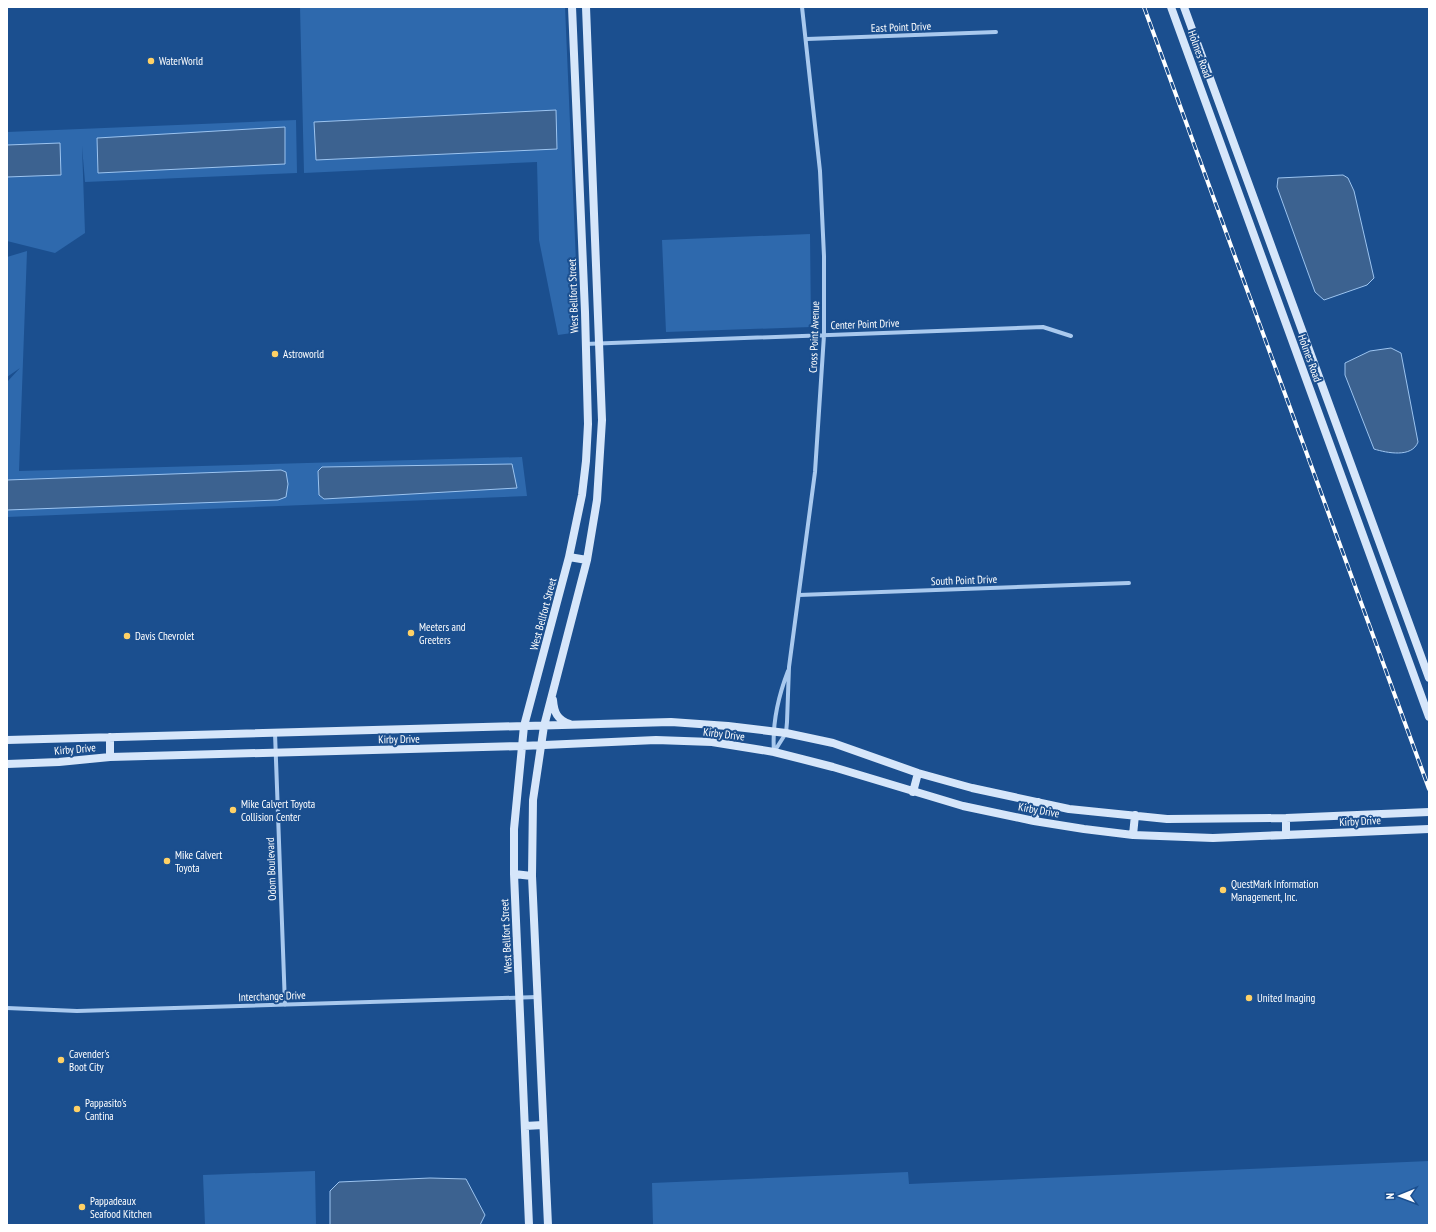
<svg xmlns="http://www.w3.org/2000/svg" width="1436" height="1232" font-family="'PT Sans Narrow',sans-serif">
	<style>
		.green { fill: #2e69ad }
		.water { fill: #3c6290; stroke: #9cc4f0 }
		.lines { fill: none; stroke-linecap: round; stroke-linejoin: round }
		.street { stroke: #a9c9ee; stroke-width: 4 }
		.secondary { stroke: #d6e6fa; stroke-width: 8 }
		.rail-casing { stroke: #fff; stroke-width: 4 }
		.rail { stroke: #1b4f8f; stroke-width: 2.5; stroke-dasharray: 8; stroke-linecap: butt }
		.poi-dot { fill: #ffd166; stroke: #1b4f8f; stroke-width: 1.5 }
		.labels { text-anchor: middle; stroke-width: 4; stroke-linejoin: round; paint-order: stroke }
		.street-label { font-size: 11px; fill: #fff; stroke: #1b4f8f }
		.poi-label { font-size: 11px; fill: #fff; stroke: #1b4f8f; text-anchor: start }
	</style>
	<rect width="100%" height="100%" fill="#1b4f8f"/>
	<path class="green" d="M300 7H565L579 332 558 335 539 240 537 162 304 173Z
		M296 120 297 173 85 182 82 146 85 233 55 253 7 241V132Z
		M810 234 811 327 666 332 662 240Z
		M27 251 19 471 522 457 527 496 7 517V382L20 368 7 377V257Z
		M1429 1161V1225H653L652 1183 908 1172 909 1184Z
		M315 1171 316 1225H205L203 1175Z"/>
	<path class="water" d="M556 110 557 149 316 160 314 122Z
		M285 127V164L98 173 97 138Z
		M60 143 61 175 7 177V145Z
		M1343 175 1348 178 1354 191 1374 278 1367 285 1324 300 1315 292 1277 187 1278 178Z
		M1391 348 1401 353 1418 442C1412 458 1387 453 1374 449L1345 375V363L1370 351Z
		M512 464 517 488 324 499 319 495 318 471 322 467Z
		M281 470 286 472 288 484 286 497 278 500 7 510V480Z
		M430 1178 466 1179 485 1215 480 1225H330V1191L339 1182Z"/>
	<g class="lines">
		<path class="street" d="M807 39 996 32
			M585 344 1043 327 1071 336
			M799 595 1129 583
			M275 733 285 1005
			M774 752 786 733 787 722 789 667 815 472 824 335V256L820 171 802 7
			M774 752C772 725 778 697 788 671
			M7 1008 77 1011 537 997"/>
		<path class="secondary" d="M1171 7 1429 717
			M1184 7 1429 678
			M569 557 587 560
			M553 700C554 712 557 720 570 724
			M110 737V757
			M7 740 671 722 728 726 786 733 833 743 918 773 972 788 1069 809 1167 819 1286 818 1429 812
			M7 764 59 762 110 757 522 746 656 740 712 742 774 752 833 767 963 806 1034 821 1084 829 1133 835 1213 838 1429 829
			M913 792 918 773
			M1286 818V835
			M1034 821 1038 802
			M1133 835 1135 815
			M514 874 532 876
			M525 1126 543 1125
			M529 1225 514 874V829L524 726 569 557 582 495 586 461 588 424 585 312 572 7
			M548 1225 532 876 533 800 544 726 587 560 597 500 602 420 586 7"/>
		<defs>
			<path id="rail" d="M1144 7 1429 789"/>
		</defs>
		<use href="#rail" class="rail-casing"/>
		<use href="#rail" class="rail"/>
	</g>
	<g class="poi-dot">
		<circle cx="151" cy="61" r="4"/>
		<circle cx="275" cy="354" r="4"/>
		<circle cx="411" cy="633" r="4"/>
		<circle cx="127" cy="636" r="4"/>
		<circle cx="233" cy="810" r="4"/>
		<circle cx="167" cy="861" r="4"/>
		<circle cx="1223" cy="890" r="4"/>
		<circle cx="1249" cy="998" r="4"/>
		<circle cx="61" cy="1060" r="4"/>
		<circle cx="77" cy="1109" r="4"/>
		<circle cx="82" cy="1207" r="4"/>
	</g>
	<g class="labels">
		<g class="street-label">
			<text transform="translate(901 27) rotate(-2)" y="4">East Point Drive</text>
			<text transform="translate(1200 54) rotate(70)" y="4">Holmes Road</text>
			<text transform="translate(573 296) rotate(-92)" y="4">West Bellfort Street</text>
			<text transform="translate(865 324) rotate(-2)" y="4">Center Point Drive</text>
			<text transform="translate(814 337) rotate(-88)" y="4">Cross Point Avenue</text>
			<text transform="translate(1310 358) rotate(70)" y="4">Holmes Road</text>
			<text transform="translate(964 580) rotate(-2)" y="4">South Point Drive</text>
			<text transform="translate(543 614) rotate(-75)" y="4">West Bellfort Street</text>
			<text transform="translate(724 734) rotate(7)" y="4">Kirby Drive</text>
			<text transform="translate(399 739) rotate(-1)" y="4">Kirby Drive</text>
			<text transform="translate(75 749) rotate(-5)" y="4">Kirby Drive</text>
			<text transform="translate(1039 810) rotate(10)" y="4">Kirby Drive</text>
			<text transform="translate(1360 821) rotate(-3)" y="4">Kirby Drive</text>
			<text transform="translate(271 869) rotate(-92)" y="4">Odom Boulevard</text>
			<text transform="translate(506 936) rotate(-93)" y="4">West Bellfort Street</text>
			<text transform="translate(272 996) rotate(-2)" y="4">Interchange Drive</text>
		</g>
		<g class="poi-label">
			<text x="159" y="65">WaterWorld</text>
			<text x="283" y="358">Astroworld</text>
			<text x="419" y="631">Meeters and<tspan x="419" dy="13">Greeters</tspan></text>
			<text x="135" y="640">Davis Chevrolet</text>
			<text x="241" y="808">Mike Calvert Toyota<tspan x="241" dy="13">Collision Center</tspan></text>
			<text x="175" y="859">Mike Calvert<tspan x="175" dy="13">Toyota</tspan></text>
			<text x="1231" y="888">QuestMark Information<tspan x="1231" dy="13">Management, Inc.</tspan></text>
			<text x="1257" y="1002">United Imaging</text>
			<text x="69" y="1058">Cavender's<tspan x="69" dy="13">Boot City</tspan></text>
			<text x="85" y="1107">Pappasito's<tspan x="85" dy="13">Cantina</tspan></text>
			<text x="90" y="1205">Pappadeaux<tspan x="90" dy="13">Seafood Kitchen</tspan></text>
		</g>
	</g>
	<rect width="1436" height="1232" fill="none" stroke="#ffffff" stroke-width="16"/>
	<g transform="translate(1400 1196) rotate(269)" stroke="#1b4f8f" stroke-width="3" paint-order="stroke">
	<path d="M0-3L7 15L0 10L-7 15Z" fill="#ffffff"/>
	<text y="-6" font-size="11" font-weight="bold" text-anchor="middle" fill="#ffffff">N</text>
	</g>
</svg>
